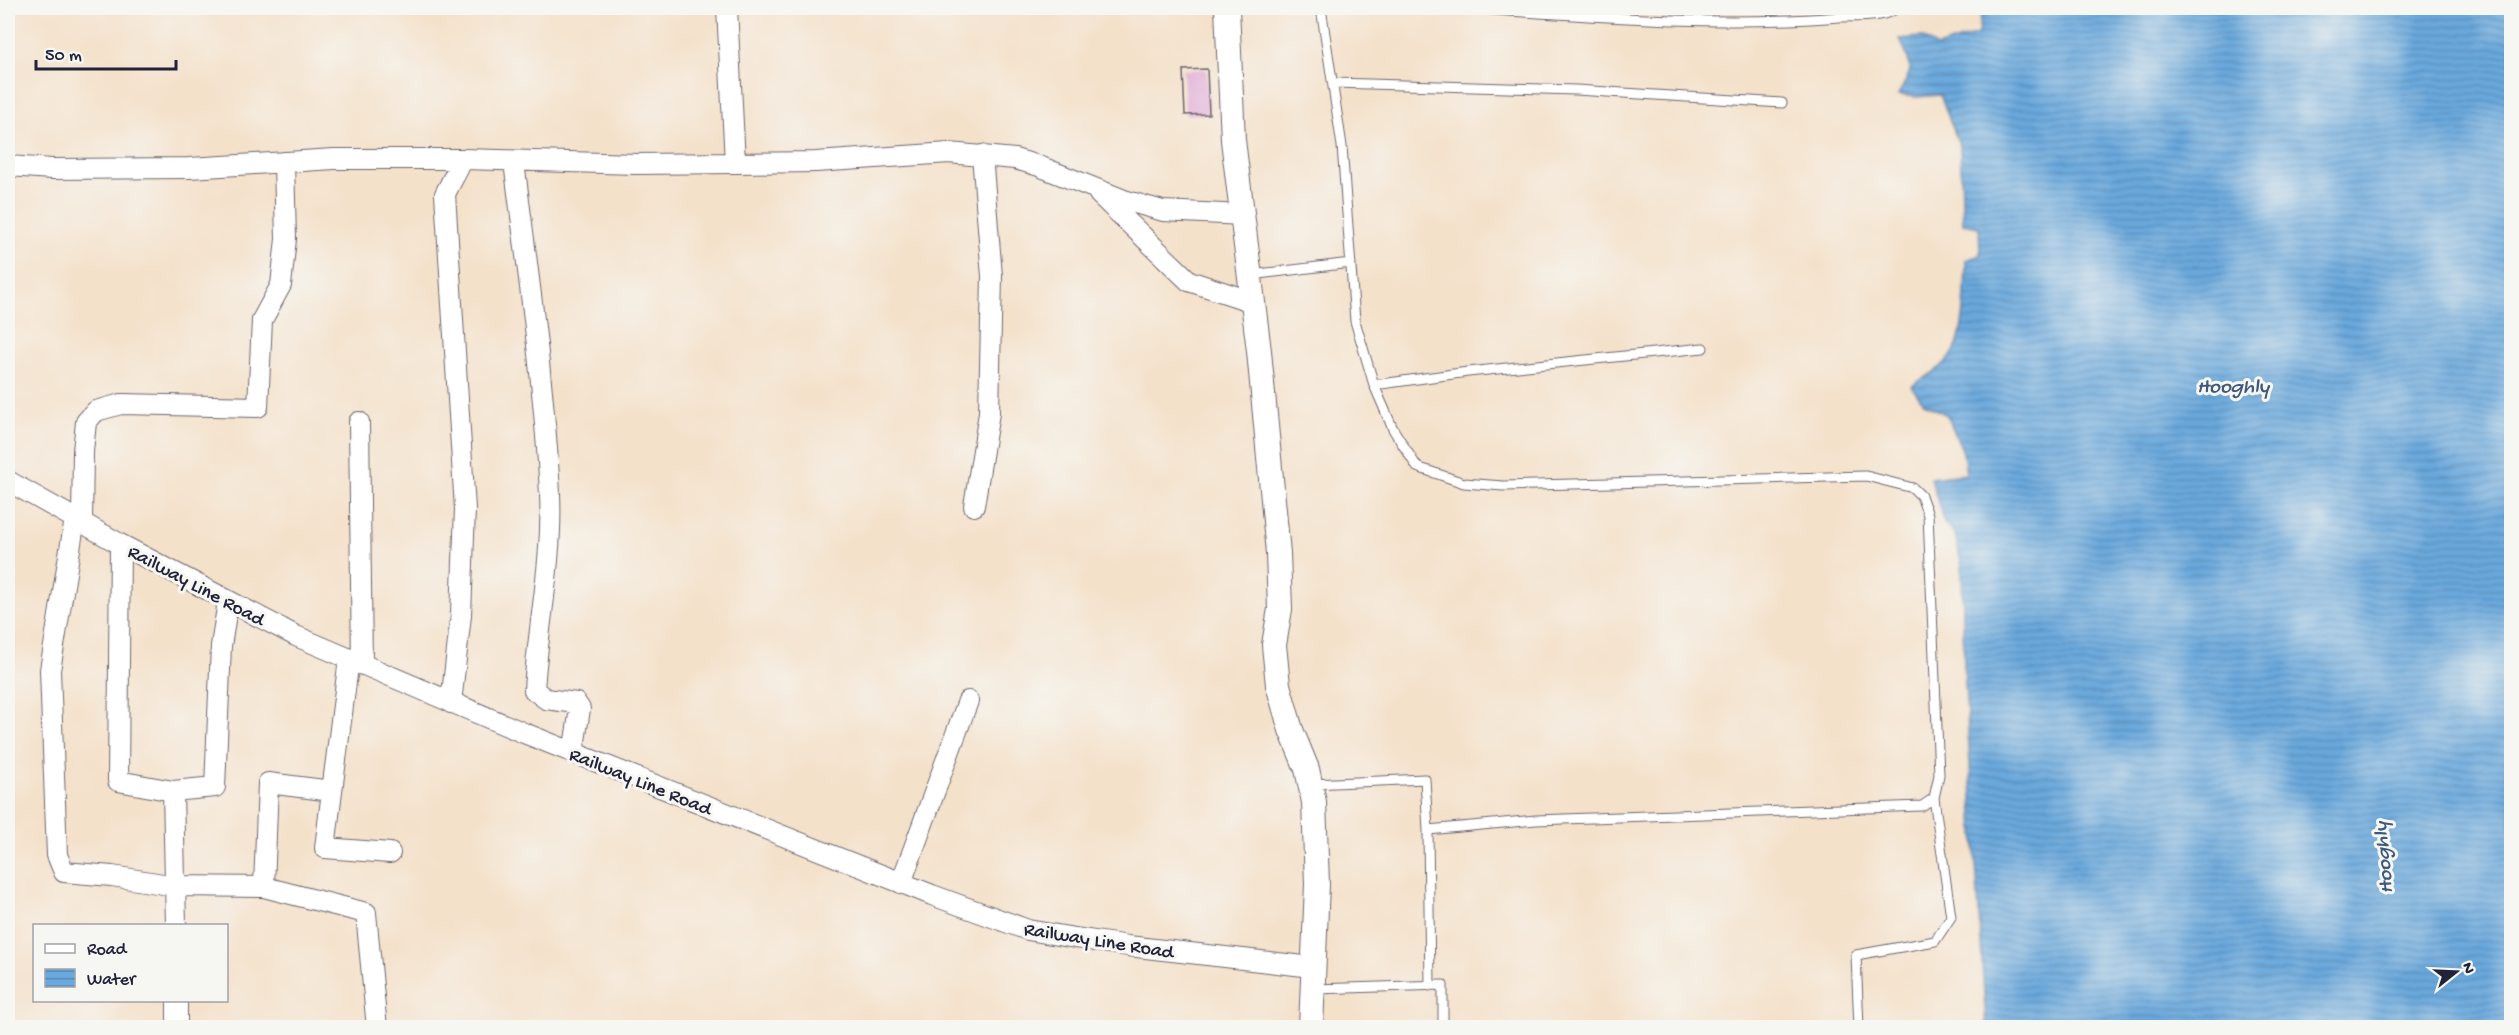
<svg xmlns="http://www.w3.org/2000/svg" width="2519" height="1035" font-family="'Gochi Hand',sans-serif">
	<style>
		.water { fill: url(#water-rules); stroke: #46668c; stroke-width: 1.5 }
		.building { fill: #e0a8d4 }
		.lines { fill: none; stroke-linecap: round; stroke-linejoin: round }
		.service-casing { stroke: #6c656d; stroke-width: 11 }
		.minor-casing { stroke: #6c656d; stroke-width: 22 }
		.tertiary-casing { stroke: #6c656d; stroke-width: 26 }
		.service { stroke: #fff; stroke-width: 9 }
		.minor { stroke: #fff; stroke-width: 20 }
		.tertiary { stroke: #fff; stroke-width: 24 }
		.labels { text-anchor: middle; stroke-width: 6; stroke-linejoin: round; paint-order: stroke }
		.street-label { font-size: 20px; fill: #22223b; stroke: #f6f6f2 }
		.water-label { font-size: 21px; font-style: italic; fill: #3f587c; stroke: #f6f6f2 }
	</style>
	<defs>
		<pattern id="water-rules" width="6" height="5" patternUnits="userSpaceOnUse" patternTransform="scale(1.5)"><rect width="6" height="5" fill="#6aa9dd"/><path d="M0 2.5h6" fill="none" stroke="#5789b4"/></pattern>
	</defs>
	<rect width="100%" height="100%" fill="#f6f6f2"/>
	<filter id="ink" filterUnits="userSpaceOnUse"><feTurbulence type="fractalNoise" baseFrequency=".0167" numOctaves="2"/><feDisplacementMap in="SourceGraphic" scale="12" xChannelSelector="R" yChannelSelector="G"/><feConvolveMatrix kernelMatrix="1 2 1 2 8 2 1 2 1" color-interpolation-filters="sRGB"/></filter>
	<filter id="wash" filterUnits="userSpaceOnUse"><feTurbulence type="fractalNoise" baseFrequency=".008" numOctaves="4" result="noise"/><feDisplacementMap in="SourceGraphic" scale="24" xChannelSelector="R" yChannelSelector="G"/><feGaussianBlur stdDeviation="1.35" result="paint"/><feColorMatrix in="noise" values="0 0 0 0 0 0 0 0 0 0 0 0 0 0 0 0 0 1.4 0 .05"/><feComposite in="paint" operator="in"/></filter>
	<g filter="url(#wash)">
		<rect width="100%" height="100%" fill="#f4e1ca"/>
		<path class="water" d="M1982 8H2511V1027H1986L1964 667 1962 566 1955 534 1944 523 1931 478 1966 474 1963 452 1947 415 1924 403 1911 386C1925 378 1945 367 1954 352 1966 329 1965 286 1966 260L1980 255 1979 227 1963 224 1960 147 1940 95 1917 97 1898 95C1915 66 1912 70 1900 39L1922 37 1937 47 1978 34Z"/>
		<g id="blocks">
			<path class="building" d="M1207 69 1209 114 1185 115 1183 70Z"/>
		</g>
	</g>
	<g filter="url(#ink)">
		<use href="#blocks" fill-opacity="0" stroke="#6c656d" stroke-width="1.5"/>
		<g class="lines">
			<defs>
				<path id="service" d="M1464 8C1588 16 1715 27 1839 17 1856 16 1882 19 1897 8
					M1334 83 1576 90 1782 103
					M1250 275 1351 263
					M1374 385 1468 372 1703 348
					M1312 784 1425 779 1428 830 1536 820 1922 806 1934 798 1939 775 1928 515 1921 496 1913 488 1866 476 1503 486 1464 483 1417 467 1393 429 1374 385 1355 321 1342 146 1321 8
					M1428 830 1430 986
					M1315 989 1443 985V1028
					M1859 1028 1856 955 1935 941 1951 917 1934 798"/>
				<path id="minor" d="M727 8 735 163
					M514 162C528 272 544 383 550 494 553 559 538 625 534 690L546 699 576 703 580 709 573 753
					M8 166 52 169 189 168 334 159H463L636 164 735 163 816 162 949 153 1015 159 1039 166 1124 200 1163 211 1243 215
					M1099 194 1189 281 1253 302
					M359 422 362 665
					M8 481 120 544 296 636 524 733 932 895 1028 930 1069 937 1128 946 1313 967
					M974 506 989 413 992 276 982 155
					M75 519 50 670 57 855 64 872 112 876 176 886 264 887 366 913 377 1028
					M82 523 83 451 86 422 96 411 121 404 258 407 262 320 281 285 286 239 284 162
					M120 544 118 781 173 791 215 787 221 646 228 601
					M451 703 461 615 465 509 445 194 463 159
					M173 791 176 926
					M332 791 325 848 390 853
					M901 883 968 701
					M264 887 268 783 332 791 349 659
					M177 1000V1028"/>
				<path id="tertiary" d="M1227 8 1233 140 1259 351 1278 553 1280 609 1274 645 1278 685 1291 730 1307 769 1314 802 1317 884 1311 1028"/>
			</defs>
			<use href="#service" class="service-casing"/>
			<use href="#minor" class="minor-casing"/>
			<use href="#tertiary" class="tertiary-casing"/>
			<use href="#service" class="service"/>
			<use href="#minor" class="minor"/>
			<use href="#tertiary" class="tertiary"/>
		</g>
	</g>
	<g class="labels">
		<g class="street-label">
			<text transform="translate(197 584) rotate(28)" y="7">Railway Line Road</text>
			<text transform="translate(641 780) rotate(22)" y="7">Railway Line Road</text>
			<text transform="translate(1099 939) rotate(9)" y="7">Railway Line Road</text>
		</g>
		<g class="water-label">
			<text x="2233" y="392">Hooghly</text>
			<text transform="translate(2382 858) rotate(-95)" y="7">Hooghly</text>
		</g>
	</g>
	<rect width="2519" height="1035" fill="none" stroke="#f6f6f2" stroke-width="30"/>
	<rect x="33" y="924" width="195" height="78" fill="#f6f6f2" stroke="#a1a1a9" stroke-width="1.5"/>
	<rect x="45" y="944" width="30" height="9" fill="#ffffff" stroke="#a1a1a9" stroke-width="1.5"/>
	<text x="87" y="954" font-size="18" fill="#22223b">Road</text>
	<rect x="45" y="969" width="30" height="18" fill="url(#water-rules)" stroke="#a1a1a9" stroke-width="1.5"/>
	<text x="87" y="984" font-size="18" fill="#22223b">Water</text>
	<g transform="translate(2456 972) rotate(72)" stroke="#f6f6f2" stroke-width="4.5" paint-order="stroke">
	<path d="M0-4.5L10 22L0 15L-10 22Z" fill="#22223b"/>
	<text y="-9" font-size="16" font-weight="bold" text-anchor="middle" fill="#22223b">N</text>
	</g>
	<path d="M36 60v9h140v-9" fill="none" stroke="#22223b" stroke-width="3"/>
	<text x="45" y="60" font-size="18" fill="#22223b" stroke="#f6f6f2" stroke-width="4.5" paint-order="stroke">50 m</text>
</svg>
